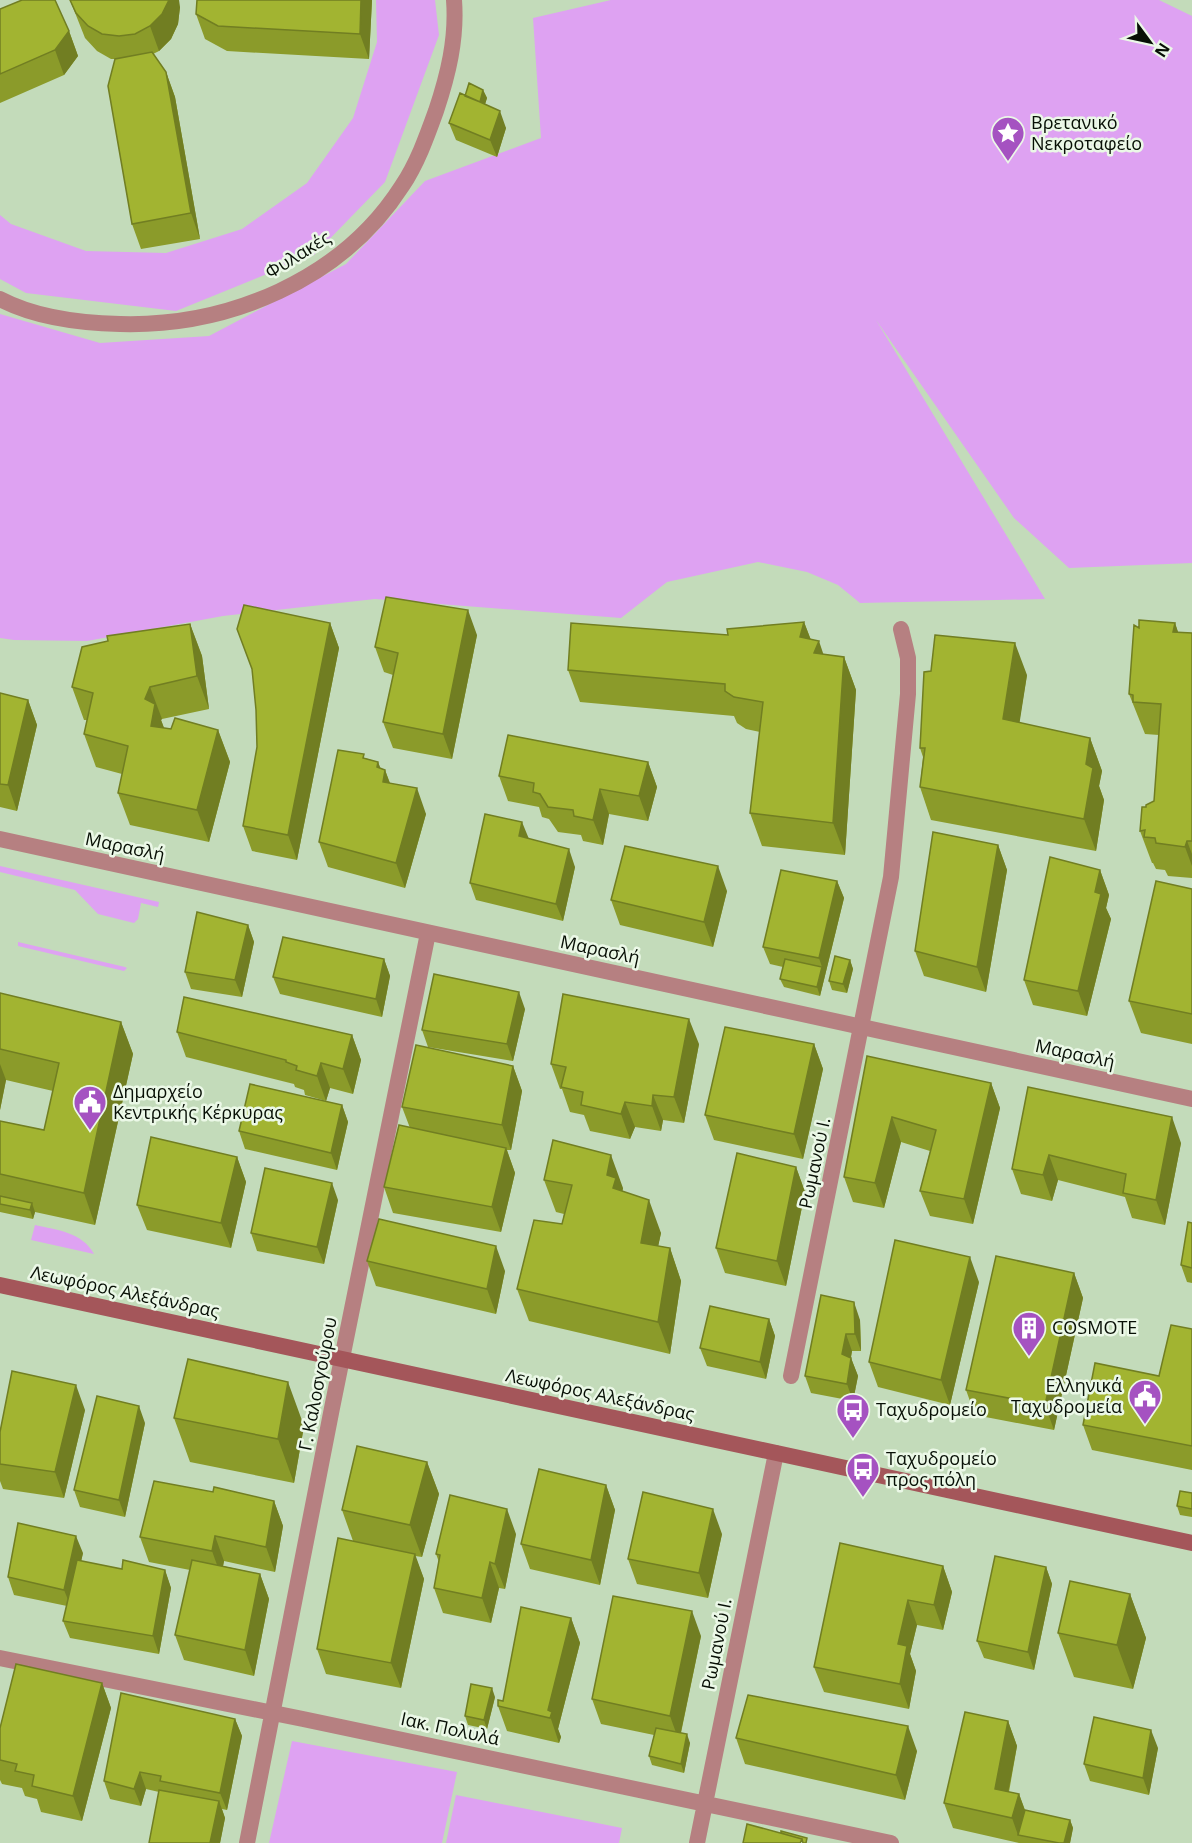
<svg xmlns="http://www.w3.org/2000/svg" width="1192" height="1843" font-family="'Open Sans',sans-serif">
	<style>
		.green { fill: #dea2f2 }
		.lines { fill: none; stroke-linecap: round; stroke-linejoin: round }
		.minor { stroke: #b68081; stroke-width: 16 }
		.tertiary { stroke: #b68081; stroke-width: 16 }
		.secondary { stroke: #a4565a; stroke-width: 16 }
		.wall { fill: #8b9b2a }
		.shaded-wall { fill: #717e22 }
		.building { fill: #a2b431; stroke: #717e22; stroke-width: 1.5 }
		.labels { text-anchor: middle; stroke-width: 5; stroke-linejoin: round; paint-order: stroke }
		.poi-label { font-size: 18px; fill: #070f05; stroke: #ebf8e7; text-anchor: start }
		.street-label { font-size: 18px; fill: #070f05; stroke: #ebf8e7 }
	</style>
	<rect width="100%" height="100%" fill="#c3dbba"/>
	<path class="green" d="M376 0H435L439 35 385 182 314 255 176 311 26 293 0 279V215L11 224 86 251 166 253 242 229 307 183 353 118 377 42Z
		M611 0H1159L1192 16V563L1069 568 1014 518 876 320 1045 599 860 603 838 585 807 572 758 562 667 582 621 618 375 599 223 616 87 641 14 640 0 638V314L100 343 209 336 346 264 425 181 541 138 533 18Z
		M0 866 159 902 158 907 141 903 138 919 134 923 98 914 75 890 0 872Z
		M18 942 125 967 127 968 124 971 18 946Z
		M35 1225C57 1230 82 1232 94 1254L31 1240Z
		M292 1741 457 1772 442 1843H269Z
		M456 1795 622 1828 619 1843H446Z"/>
	<g class="lines">
		<path class="minor" d="M0 299C36 318 79 323 120 324 228 327 342 280 402 186 417 164 427 136 436 111 448 75 457 39 454 0
			M791 1376 891 877 908 694V658L901 629
			M0 1658 303 1719 891 1843
			M247 1843 332 1408 428 933
			M697 1843 776 1453"/>
		<path class="tertiary" d="M0 839 1192 1099"/>
		<path class="secondary" d="M0 1285 1192 1543"/>
	</g>
	<path class="wall" d="M70 0 180 7 178 24 171 39 159 51 153 54 166 72 175 97 200 239 141 249 132 224 115 59H111L97 51 85 38Z
		M197 0H372L369 59 227 51 205 39 196 14Z
		M0 9 69 31 78 56 64 75 0 103Z
		M483 90 487 98 485 104 506 128 497 157 456 140 449 123 465 96Z
		M804 622 811 640 823 654 844 657 856 690 845 855 762 846 750 813 760 732 746 729 737 723 734 716 580 702 568 670 728 635Z
		M330 623 339 648 297 860 252 851 243 826Z
		M1175 623 1178 632 1192 633V878L1168 876 1165 870 1156 869 1153 863H1152L1140 831 1146 807 1154 801 1159 735 1145 734 1129 694 1139 628Z
		M190 624 202 656 209 709 162 719 161 720 164 728 171 729 218 730 230 762 209 842 130 825 118 793 122 774 96 767 84 734 87 720H84L72 687Z
		M477 635 452 759 393 748 383 722 393 675 384 672 375 647Z
		M1027 675 1019 723 1090 738 1102 771 1099 786 1104 800 1096 851 931 820 920 787 923 757 920 748Z
		M0 693 28 700 37 725 17 811 0 807Z
		M365 758 378 762 380 768 385 770 390 783 426 814 405 888 328 867 319 842Z
		M648 762 657 787 648 821 609 814 603 845 583 841 581 835 558 832 549 819 542 817 539 807 508 801 499 776Z
		M529 839 575 867 563 921 476 900 470 883Z
		M998 845 1007 870 986 992 924 976 915 951Z
		M1100 870 1109 895 1106 908 1111 919 1087 1016 1033 1005 1024 980Z
		M837 881 844 898 820 996 784 987 780 979 783 967 770 964 763 947Z
		M1192 889V1044L1141 1033 1129 1001Z
		M727 891 713 947 620 925 611 900Z
		M248 925 254 942 242 997 191 989 185 972Z
		M384 959 390 976 382 1017 280 994 273 977Z
		M850 960 853 969 847 993 832 990 829 981Z
		M0 993 121 1022 133 1054 95 1225 35 1212 33 1219 0 1212V1121L44 1130 53 1091 6 1080 0 1110Z
		M525 1009 513 1061 428 1047 422 1030Z
		M177 1032 352 1035 361 1060 353 1094 330 1088 326 1101 305 1095 304 1090 295 1087 294 1084 186 1057Z
		M699 1044 684 1123 663 1120 661 1131 635 1127 630 1139 590 1131 584 1115 570 1112 562 1089H560L551 1064Z
		M814 1044 823 1069 803 1159 714 1140 705 1115Z
		M867 1056 991 1083 1000 1108 973 1224 930 1216 920 1191 930 1151 901 1142 884 1208 853 1202 844 1177Z
		M513 1066 522 1091 511 1150H507L515 1173 501 1232 393 1213 384 1187 410 1128 402 1107Z
		M1028 1087 1181 1143 1165 1225 1132 1218 1125 1197 1058 1180 1052 1201 1021 1194 1012 1169Z
		M342 1105 348 1122 337 1170 245 1149 239 1131Z
		M237 1157 246 1182 231 1248 147 1230 137 1205Z
		M796 1167 805 1192 786 1286 725 1273 716 1248Z
		M544 1180 623 1188 622 1191 661 1233 658 1246 670 1248 681 1281 670 1354 529 1321 517 1289 562 1224 564 1214 556 1212Z
		M338 1200 324 1264 257 1251 251 1233Z
		M1192 1223V1283L1187 1282 1181 1265Z
		M367 1261 505 1271 496 1314 376 1286Z
		M1074 1273 1083 1298 1054 1430 975 1415 966 1390Z
		M979 1282 950 1405 878 1387 869 1362Z
		M821 1295 860 1320 861 1351H852L851 1358 858 1376 853 1401 811 1393 805 1376Z
		M769 1319 775 1336 766 1379 707 1366 700 1348Z
		M1192 1329V1470L1092 1450 1083 1425 1159 1376Z
		M85 1410 64 1498 3 1489 0 1481V1432Z
		M174 1418 304 1426 294 1483 190 1462Z
		M145 1423 125 1517 80 1507 74 1490Z
		M427 1462 439 1494 422 1557 415 1556 424 1579 401 1688 326 1674 317 1649 353 1541 342 1510Z
		M606 1485 615 1510 600 1585 530 1569 521 1544Z
		M213 1492 274 1501 283 1526 275 1572 224 1561 223 1566 260 1574 269 1599 254 1676 184 1660 175 1635 190 1570 149 1562 140 1537Z
		M1192 1493V1517L1180 1515 1177 1506Z
		M516 1534 505 1589 499 1588 491 1623 443 1613 434 1588 439 1562 436 1554Z
		M722 1534 708 1598 637 1584 628 1559Z
		M83 1553 81 1561 122 1569 165 1570 171 1588 159 1654 70 1638 63 1621 67 1606 14 1595 8 1577Z
		M943 1566 952 1592 943 1630 917 1625 910 1654 916 1671 909 1709 824 1692 814 1667Z
		M1046 1567 1052 1584 1034 1670 984 1658 977 1641Z
		M1130 1594 1146 1638 1133 1689 1074 1677 1058 1633Z
		M571 1618 580 1643 558 1729 561 1737 559 1743 507 1731 498 1706Z
		M701 1636 681 1733 690 1743 684 1773 652 1765 649 1756 654 1735 601 1724 592 1699Z
		M102 1683 111 1708 82 1821 41 1812 37 1799 25 1796 22 1788 2 1784 0 1780V1728Z
		M495 1697 487 1729 468 1725 465 1716Z
		M235 1719 242 1736 227 1810 222 1809 225 1818 220 1843H149L159 1792 146 1789 141 1806 110 1799 104 1781Z
		M1008 1721 1017 1746 1009 1792 1019 1794 1025 1810 1070 1820 1073 1828 1070 1843H1019L953 1828 944 1803Z
		M736 1738 917 1751 905 1800 745 1764Z
		M1158 1748 1149 1795 1090 1781 1084 1764Z"/>
	<path class="shaded-wall" d="M169 0H179L180 7 178 24 171 39 159 51 150 26Z
		M361 0H372L369 59 360 34Z
		M69 31 78 56 64 75 55 50Z
		M166 72 175 97 200 239 191 213Z
		M483 90 487 98 481 117 478 108Z
		M500 111 506 128 497 157 490 140Z
		M468 610 477 635 452 759 443 734Z
		M804 622 815 651 819 641 830 674 800 637Z
		M330 623 339 648 297 860 288 835Z
		M1175 623 1186 656 1173 632Z
		M190 624 202 656 209 709 197 676Z
		M1015 643 1027 675 1015 752 1003 719Z
		M844 657 856 690 845 855 833 823Z
		M150 687 162 719 161 720 167 736 151 726 145 699Z
		M28 700 37 725 17 811 8 785Z
		M218 730 230 762 209 842 197 810Z
		M1090 738 1102 771 1099 786 1104 800 1096 851 1084 819 1086 764Z
		M378 762 384 777 385 770 394 795 392 807 377 767Z
		M648 762 657 787 648 821 639 796Z
		M417 788 426 814 405 888 396 863Z
		M600 789 609 814 603 845 593 820Z
		M522 822 529 839 519 836Z
		M1187 841 1192 854V866L1185 847Z
		M998 845 1007 870 986 992 977 967Z
		M569 849 575 867 563 921 556 904Z
		M718 866 727 891 713 947 704 922Z
		M1100 870 1109 895 1106 908 1111 919 1087 1016 1078 991 1095 892Z
		M837 881 844 898 820 996 817 987 822 967 819 958Z
		M248 925 254 942 242 997 235 980Z
		M384 959 390 976 382 1017 376 999Z
		M850 960 853 969 847 993 843 984Z
		M519 992 525 1009 513 1061 507 1044Z
		M689 1019 699 1044 684 1123 674 1097Z
		M121 1022 133 1054 95 1225 84 1193Z
		M352 1035 361 1060 353 1094 343 1069Z
		M814 1044 823 1069 803 1159 794 1134Z
		M321 1063 330 1088 326 1101 317 1076Z
		M0 1064 6 1080 0 1110Z
		M513 1066 522 1091 511 1150 502 1125Z
		M991 1083 1000 1108 973 1224 964 1199Z
		M653 1095 663 1120 661 1131 652 1106Z
		M625 1102 635 1127 630 1139 621 1114Z
		M342 1105 348 1122 337 1170 331 1153Z
		M892 1117 901 1142 884 1208 875 1183Z
		M1172 1117 1181 1143 1165 1225 1156 1200Z
		M506 1148 515 1173 501 1232 492 1207Z
		M611 1155 623 1188 622 1194 625 1220 607 1175Z
		M1049 1155 1058 1180 1052 1201 1043 1175Z
		M237 1157 246 1182 231 1248 221 1223Z
		M796 1167 805 1192 786 1286 777 1261Z
		M332 1183 338 1200 324 1264 317 1247Z
		M649 1200 661 1233 652 1275 641 1243Z
		M32 1203 35 1212 33 1219 30 1210Z
		M496 1246 505 1271 496 1314 487 1289Z
		M670 1248 681 1281 670 1354 658 1322Z
		M970 1257 979 1282 950 1405 941 1380Z
		M1074 1273 1083 1298 1054 1430 1045 1405Z
		M854 1302 860 1320 861 1351 855 1334Z
		M769 1319 775 1336 766 1379 760 1362Z
		M846 1334 852 1351 848 1371 842 1354Z
		M851 1358 858 1376 853 1401 847 1384Z
		M288 1382 304 1426 294 1483 278 1439Z
		M76 1385 85 1410 64 1498 55 1472Z
		M139 1406 145 1423 125 1517 119 1500Z
		M427 1462 439 1494 422 1557 410 1525Z
		M606 1485 615 1510 600 1585 591 1560Z
		M274 1501 283 1526 275 1572 266 1547Z
		M507 1509 516 1534 505 1589 495 1564Z
		M713 1509 722 1534 708 1598 699 1573Z
		M76 1536 83 1553 71 1607 64 1590Z
		M215 1536 224 1561 221 1576 212 1551Z
		M415 1554 424 1579 401 1688 391 1663Z
		M490 1562 499 1588 491 1623 482 1598Z
		M943 1566 952 1592 943 1630 934 1605Z
		M1046 1567 1052 1584 1034 1670 1028 1652Z
		M165 1570 171 1588 159 1654 153 1636Z
		M260 1574 269 1599 254 1676 245 1650Z
		M1130 1594 1146 1638 1133 1689 1117 1645Z
		M908 1600 917 1625 910 1654 916 1671 909 1709 900 1684 898 1644Z
		M692 1611 701 1636 679 1741 670 1716Z
		M571 1618 580 1643 558 1729 561 1737 559 1743 548 1710Z
		M102 1683 111 1708 82 1821 73 1796Z
		M492 1688 495 1697 487 1729 484 1720Z
		M235 1719 242 1736 227 1810 220 1793Z
		M1008 1721 1017 1746 1004 1814 995 1789Z
		M908 1726 917 1751 905 1800 896 1775Z
		M1151 1730 1158 1748 1149 1795 1143 1778Z
		M687 1734 690 1743 684 1773 681 1764Z
		M140 1772 146 1789 141 1806 134 1789Z
		M1019 1794 1028 1819 1018 1835 1012 1818Z
		M219 1801 225 1818 220 1843H210Z
		M1070 1820 1073 1828 1070 1843H1064Z"/>
	<path class="building" d="M22 0H55L69 31 55 50 0 74V9Z
		M70 0H169L162 14 150 26 135 34 119 36 102 34 88 26 76 13Z
		M197 0H361L360 34 218 26 196 14Z
		M152 52 166 72 191 213 132 224 108 86 115 59Z
		M469 83 483 90 480 102 465 96Z
		M460 93 500 111 490 140 449 123Z
		M386 597 468 610 443 734 383 722 398 653 375 647Z
		M244 605 330 623 288 835 243 826 257 747 256 710 252 669 237 629Z
		M1139 620 1175 623 1173 632 1192 633V841H1187L1185 847 1156 843 1155 838 1144 837 1145 830 1140 831 1142 807H1146V805L1154 801 1161 704 1133 702V695L1129 694 1134 625 1139 628Z
		M804 622 800 637 819 641 814 653 844 657 833 823 750 813 763 702 734 697 725 691V684L568 670 571 623 728 635 727 629Z
		M190 624 197 676 150 687 145 699 155 704 151 726 171 729 175 718 218 730 197 810 118 793 128 746 84 734 93 693 72 687 82 647 108 641 107 636Z
		M935 635 1015 643 1003 719 1090 738 1086 764 1093 768 1084 819 920 787 925 748H920L924 672 931 671Z
		M0 693 28 700 8 785 0 784Z
		M508 735 648 762 639 796 600 789 593 820 574 816 573 810 548 807 540 794 533 792 534 783 499 776Z
		M338 750 364 754 363 758 378 762 377 767 385 770 383 782 417 788 396 863 319 842Z
		M485 814 522 822 519 836 569 849 556 904 470 883Z
		M933 832 998 845 977 967 915 951Z
		M625 846 718 866 704 922 611 900Z
		M1050 857 1100 870 1095 892 1101 894 1078 991 1024 980Z
		M781 870 837 881 819 958 763 947Z
		M1156 881 1192 889V1014L1129 1001Z
		M197 912 248 925 235 980 185 972Z
		M283 937 384 959 376 999 273 977Z
		M835 956 850 960 843 984 829 981Z
		M785 959 822 967 817 987 780 979Z
		M434 974 519 992 507 1044 422 1030Z
		M0 993 121 1022 84 1193 0 1174V1121L44 1130 59 1063 0 1049Z
		M563 994 689 1019 674 1097 653 1095 652 1106 625 1102 621 1114 581 1105 583 1092 561 1087 566 1067 551 1064Z
		M184 997 352 1035 343 1069 321 1063 317 1076 296 1070 297 1066 286 1062V1060L177 1032Z
		M725 1027 814 1044 794 1134 705 1115Z
		M416 1045 513 1066 502 1125 402 1107Z
		M867 1056 991 1083 964 1199 920 1191 936 1130 892 1117 875 1183 844 1177Z
		M250 1084 342 1105 331 1153 239 1131Z
		M1028 1087 1172 1117 1156 1200 1123 1193 1126 1174 1049 1155 1043 1175 1012 1169Z
		M399 1125 506 1148 492 1207 384 1187Z
		M151 1137 237 1157 221 1223 137 1205Z
		M553 1140 611 1155 607 1175 616 1178 613 1188 649 1200 641 1243 670 1248 658 1322 517 1289 534 1220 562 1224 572 1185 544 1180Z
		M737 1153 796 1167 777 1261 716 1248Z
		M265 1168 332 1183 317 1247 251 1233Z
		M0 1196 32 1203 30 1210 0 1204Z
		M379 1219 496 1246 487 1289 367 1261Z
		M1188 1222 1192 1223V1268L1181 1265Z
		M895 1240 970 1257 941 1380 869 1362Z
		M996 1256 1074 1273 1045 1405 966 1390Z
		M821 1295 854 1302 855 1334H846L842 1354 851 1358 847 1384 805 1376Z
		M710 1306 769 1319 760 1362 700 1348Z
		M1171 1325 1192 1329V1446L1083 1425 1095 1363 1159 1376Z
		M188 1359 288 1382 278 1439 174 1418Z
		M12 1371 76 1385 55 1472 0 1464V1432Z
		M97 1396 139 1406 119 1500 74 1490Z
		M357 1446 427 1462 410 1525 342 1510Z
		M539 1469 606 1485 591 1560 521 1544Z
		M154 1481 213 1492 214 1487 274 1501 266 1547 215 1536 212 1551 140 1537Z
		M1180 1491 1192 1493V1509L1177 1506Z
		M643 1492 713 1509 699 1573 628 1559Z
		M450 1495 507 1509 495 1564 490 1562 482 1598 434 1588 440 1555 436 1554Z
		M18 1523 76 1536 64 1590 8 1577Z
		M338 1538 415 1554 391 1663 317 1649Z
		M840 1543 943 1566 934 1605 908 1600 898 1644 907 1646 900 1684 814 1667Z
		M995 1556 1046 1567 1028 1652 977 1641Z
		M77 1560 122 1569 123 1560 165 1570 153 1636 63 1621Z
		M192 1560 260 1574 245 1650 175 1635Z
		M1070 1581 1130 1594 1117 1645 1058 1633Z
		M613 1596 692 1611 670 1716 592 1699Z
		M521 1607 571 1618 548 1710 552 1712 550 1718 498 1706V1700L503 1701Z
		M16 1664 102 1683 73 1796 32 1786 34 1775 15 1771 17 1764 0 1760V1728Z
		M471 1684 492 1688 484 1720 465 1716Z
		M121 1693 235 1719 220 1793 160 1781 161 1776 140 1772 134 1789 104 1781Z
		M748 1695 908 1726 896 1775 736 1738Z
		M965 1712 1008 1721 995 1789 1019 1794 1012 1818 944 1803Z
		M1094 1717 1151 1730 1143 1778 1084 1764Z
		M656 1728 687 1734 681 1764 649 1756Z
		M159 1790 219 1801 210 1843H149Z
		M1025 1810 1070 1820 1064 1843H1059L1018 1835Z
		M747 1824 802 1839 800 1843H743Z
		M781 1831 807 1838 806 1843H803L802 1839 781 1833Z"/>
	<defs>
		<symbol id="sight-pin" viewBox="-11 -11 22 30"><path d="M0 17L-7.5 6A9.5 9.5 0 1 1 7.5 6Z" fill="#a552c1" stroke="#ebf8e7"/><path d="M0-6L1.8-2.2L6-1.7L2.9 1.2L3.7 5.4L0 3.3L-3.7 5.4L-2.9 1.2L-6-1.7L-1.8-2.2Z" fill="#fff"/></symbol>
		<symbol id="civic-pin" viewBox="-11 -11 22 30"><path d="M0 17L-7.5 6A9.5 9.5 0 1 1 7.5 6Z" fill="#a552c1" stroke="#ebf8e7"/><path d="M-.6-6.5H3V-4.5H.6V-3L4-1V1h2V6H-6V1h2V-1L-.6-3ZM-1.2 2.5V6h2.4V2.5Z" fill="#fff"/></symbol>
		<symbol id="building-pin" viewBox="-11 -11 22 30"><path d="M0 17L-7.5 6A9.5 9.5 0 1 1 7.5 6Z" fill="#a552c1" stroke="#ebf8e7"/><path d="M-4-6H4V6H1V3H-1V6H-4ZM-2.5-4.3h1.7v1.8h-1.7ZM.8-4.3h1.7v1.8H.8ZM-2.5-1h1.7V.8h-1.7ZM.8-1h1.7V.8H.8Z" fill="#fff"/></symbol>
		<symbol id="bus-pin" viewBox="-11 -11 22 30"><path d="M0 17L-7.5 6A9.5 9.5 0 1 1 7.5 6Z" fill="#a552c1" stroke="#ebf8e7"/><path d="M-5-6H5V4H4V6H2V4H-2V6H-4V4H-5ZM-3.5-4V0h7V-4ZM-3.5 1.2v1.5H-2V1.2ZM2 1.2v1.5H3.5V1.2Z" fill="#fff"/></symbol>
	</defs>
	<g fill-rule="evenodd">
		<use href="#sight-pin" x="989" y="114" width="38" height="52"/>
		<use href="#civic-pin" x="71" y="1083" width="38" height="52"/>
		<use href="#building-pin" x="1010" y="1309" width="38" height="52"/>
		<use href="#civic-pin" x="1126" y="1377" width="38" height="52"/>
		<use href="#bus-pin" x="834" y="1391" width="38" height="52"/>
		<use href="#bus-pin" x="844" y="1450" width="38" height="52"/>
	</g>
	<g class="labels">
		<g class="poi-label">
			<text x="1031" y="129">Βρετανικό<tspan x="1031" dy="21">Νεκροταφείο</tspan></text>
			<text x="113" y="1098">Δημαρχείο<tspan x="113" dy="21">Κεντρικής Κέρκυρας</tspan></text>
			<text x="1052" y="1334">COSMOTE</text>
			<text x="1122" y="1392" text-anchor="end">Ελληνικά<tspan x="1122" dy="21">Ταχυδρομεία</tspan></text>
			<text x="876" y="1416">Ταχυδρομείο</text>
			<text x="886" y="1465">Ταχυδρομείο<tspan x="886" dy="21">προς πόλη</tspan></text>
		</g>
		<g class="street-label">
			<text transform="translate(298 255) rotate(-32)" y="6">Φυλακές</text>
			<text transform="translate(125 847) rotate(12)" y="6">Μαρασλή</text>
			<text transform="translate(600 950) rotate(12)" y="6">Μαρασλή</text>
			<text transform="translate(1075 1054) rotate(12)" y="6">Μαρασλή</text>
			<text transform="translate(815 1163) rotate(-78)" y="6">Ρωμανού Ι.</text>
			<text transform="translate(125 1292) rotate(12)" y="6">Λεωφόρος Αλεξάνδρας</text>
			<text transform="translate(318 1384) rotate(-79)" y="6">Γ. Καλοσγούρου</text>
			<text transform="translate(600 1395) rotate(12)" y="6">Λεωφόρος Αλεξάνδρας</text>
			<text transform="translate(717 1644) rotate(-79)" y="6">Ρωμανού Ι.</text>
			<text transform="translate(450 1729) rotate(12)" y="6">Ιακ. Πολυλά</text>
		</g>
	</g>
	<g transform="translate(1150 42) rotate(123)" stroke="#ebf8e7" stroke-width="4.5" paint-order="stroke">
	<path d="M0-4.5L10 22L0 15L-10 22Z" fill="#070f05"/>
	<text y="-9" font-size="16" font-weight="bold" text-anchor="middle" fill="#070f05">N</text>
	</g>
</svg>
